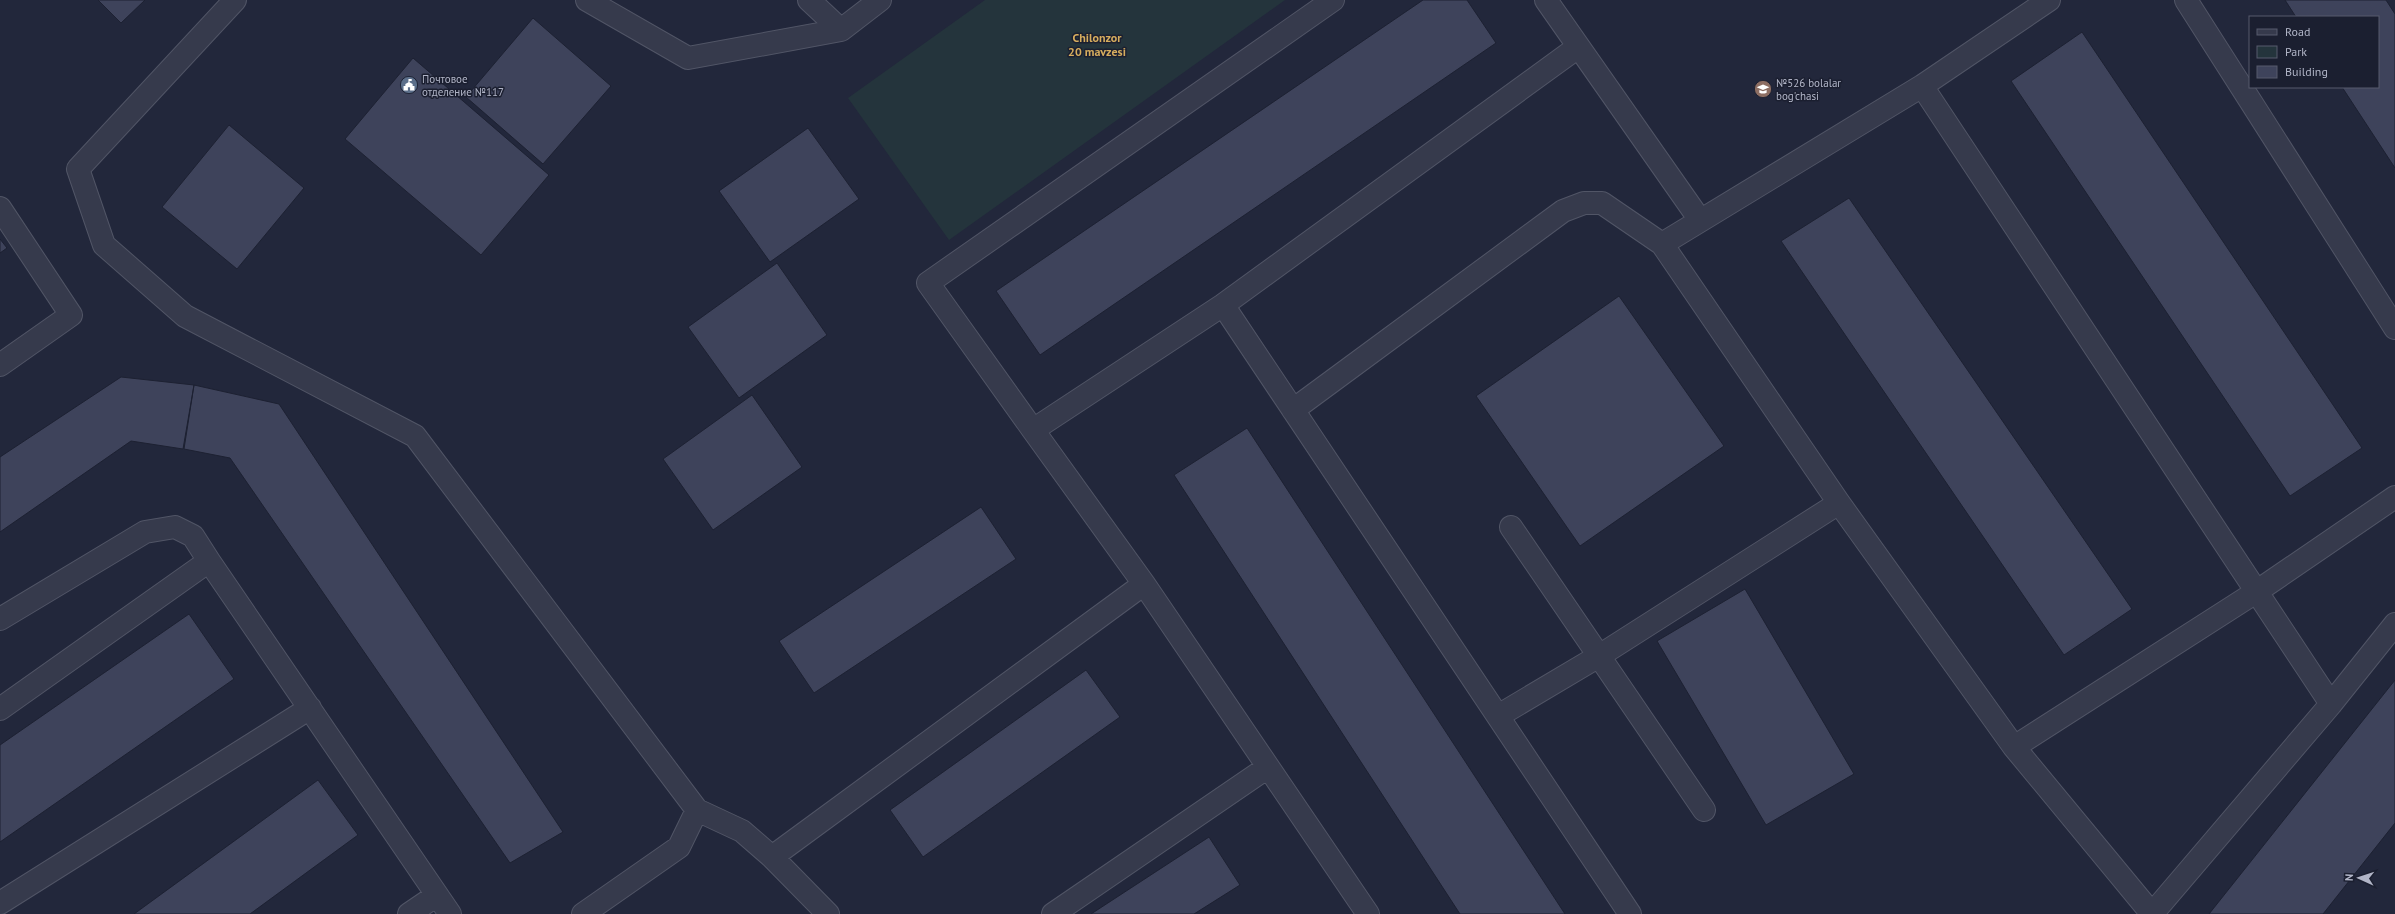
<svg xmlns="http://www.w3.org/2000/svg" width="2395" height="914" font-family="'PT Sans',sans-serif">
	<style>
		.green { fill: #24343c }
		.building { fill: #3e435b; stroke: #1d2132 }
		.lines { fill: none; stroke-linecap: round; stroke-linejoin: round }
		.minor-casing { stroke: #515566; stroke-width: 24 }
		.minor { stroke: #363a4c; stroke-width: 22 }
		.labels { text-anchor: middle; stroke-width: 3; stroke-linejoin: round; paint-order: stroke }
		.poi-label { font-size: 11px; fill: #b1b5c7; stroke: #1b1f30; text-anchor: start }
		.neighbourhood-label { font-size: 12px; font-weight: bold; fill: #d6ad5e; stroke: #1b1f30 }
	</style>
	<rect width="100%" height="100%" fill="#22273b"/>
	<path class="green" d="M985 0H1285L949 240 848 98Z"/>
	<path class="building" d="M98 0H145L121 23Z
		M1423 0H1467L1496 43 1040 355 996 291Z
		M2285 0H2386L2395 14V168L2342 87H2378V17H2296Z
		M533 18 611 86 543 164 466 97Z
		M2082 32 2362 448 2290 496 2011 81Z
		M413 58 549 175 481 255 345 139Z
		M229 125 304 188 237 269 162 207Z
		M808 128 859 199 770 262 719 191Z
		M1849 198 2132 609 2064 655 1781 241Z
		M0 239 7 248 0 253Z
		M777 263 827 335 739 398 688 327Z
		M1619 296 1724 446 1580 546 1476 396Z
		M121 377 194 385 183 449 131 441 0 532V457Z
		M194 385 279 404 563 832 510 863 230 458 184 449Z
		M752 395 802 467 713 530 663 459Z
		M1247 428 1565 914H1460L1174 475Z
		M981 507 1016 559 814 693 779 641Z
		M1745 589 1854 774 1766 825 1657 641Z
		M189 614 234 679 0 842V745Z
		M1086 670 1120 717 923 857 890 810Z
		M2395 680V823L2323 914H2209Z
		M318 780 358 835 250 914H134Z
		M1209 837 1240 885 1194 914H1091Z"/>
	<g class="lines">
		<defs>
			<path id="minor" d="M235 0 78 169 104 245 185 316 415 436 697 810 742 831 772 857 828 914
				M587 0 688 58 841 30
				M809 0 841 30 880 0
				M1546 0 1700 220
				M2186 0 2395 328
				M1922 86 2331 704
				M0 208 71 315 0 365
				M1662 244 1922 86 2049 0
				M1223 305 1630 914
				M1293 410 1563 211 1584 203H1602L1662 244 1839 503 2014 747 2152 914
				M1033 430 928 283 1333 0
				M1511 527 1704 810
				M0 619 145 532 175 527 193 536 209 561
				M0 709 209 561 450 914
				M1498 716 1599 656 1839 503
				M2014 747 2256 592 2395 497
				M772 857 1144 584
				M0 903 310 708
				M409 914 437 895
				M583 914 679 847 697 810
				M1053 914 1268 767
				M1368 914 1144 584 1033 430 1223 305 1578 47
				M2152 914 2331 704 2395 624"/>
		</defs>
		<use href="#minor" class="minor-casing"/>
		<use href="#minor" class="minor"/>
	</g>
	<defs>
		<symbol id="civic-disc" viewBox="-11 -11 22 22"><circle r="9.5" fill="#5c6f8a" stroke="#1b1f30"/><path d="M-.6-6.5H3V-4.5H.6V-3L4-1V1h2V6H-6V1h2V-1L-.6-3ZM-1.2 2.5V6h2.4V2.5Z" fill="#fff"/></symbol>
		<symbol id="school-disc" viewBox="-11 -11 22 22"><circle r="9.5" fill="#8d6e63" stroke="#1b1f30"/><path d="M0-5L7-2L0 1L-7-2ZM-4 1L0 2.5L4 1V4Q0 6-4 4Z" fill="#fff"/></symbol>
	</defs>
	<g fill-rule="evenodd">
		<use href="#civic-disc" x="399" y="75" width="20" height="20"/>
		<use href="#school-disc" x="1753" y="79" width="20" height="20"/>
	</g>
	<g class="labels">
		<g class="poi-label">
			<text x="422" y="83">Почтовое<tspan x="422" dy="13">отделение №117</tspan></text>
			<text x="1776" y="87">№526 bolalar<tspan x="1776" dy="13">bog'chasi</tspan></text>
		</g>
		<g class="neighbourhood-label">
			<text x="1097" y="42">Chilonzor<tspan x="1097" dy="14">20 mavzesi</tspan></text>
		</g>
	</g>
	<rect x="2249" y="16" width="130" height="72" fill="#1b1f30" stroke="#575b6c"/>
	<rect x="2257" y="29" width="20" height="6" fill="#363a4c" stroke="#575b6c"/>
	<text x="2285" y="36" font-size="12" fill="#b1b5c7">Road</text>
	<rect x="2257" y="46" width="20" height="12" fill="#24343c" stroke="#575b6c"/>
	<text x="2285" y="56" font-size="12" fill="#b1b5c7">Park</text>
	<rect x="2257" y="66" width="20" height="12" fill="#3e435b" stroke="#575b6c"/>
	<text x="2285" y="76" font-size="12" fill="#b1b5c7">Building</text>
	<g transform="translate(2359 878) rotate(273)" stroke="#1b1f30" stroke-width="3" paint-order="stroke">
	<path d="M0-3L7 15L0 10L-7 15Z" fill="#b1b5c7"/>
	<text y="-6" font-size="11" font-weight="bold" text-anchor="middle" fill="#b1b5c7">N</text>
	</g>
</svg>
